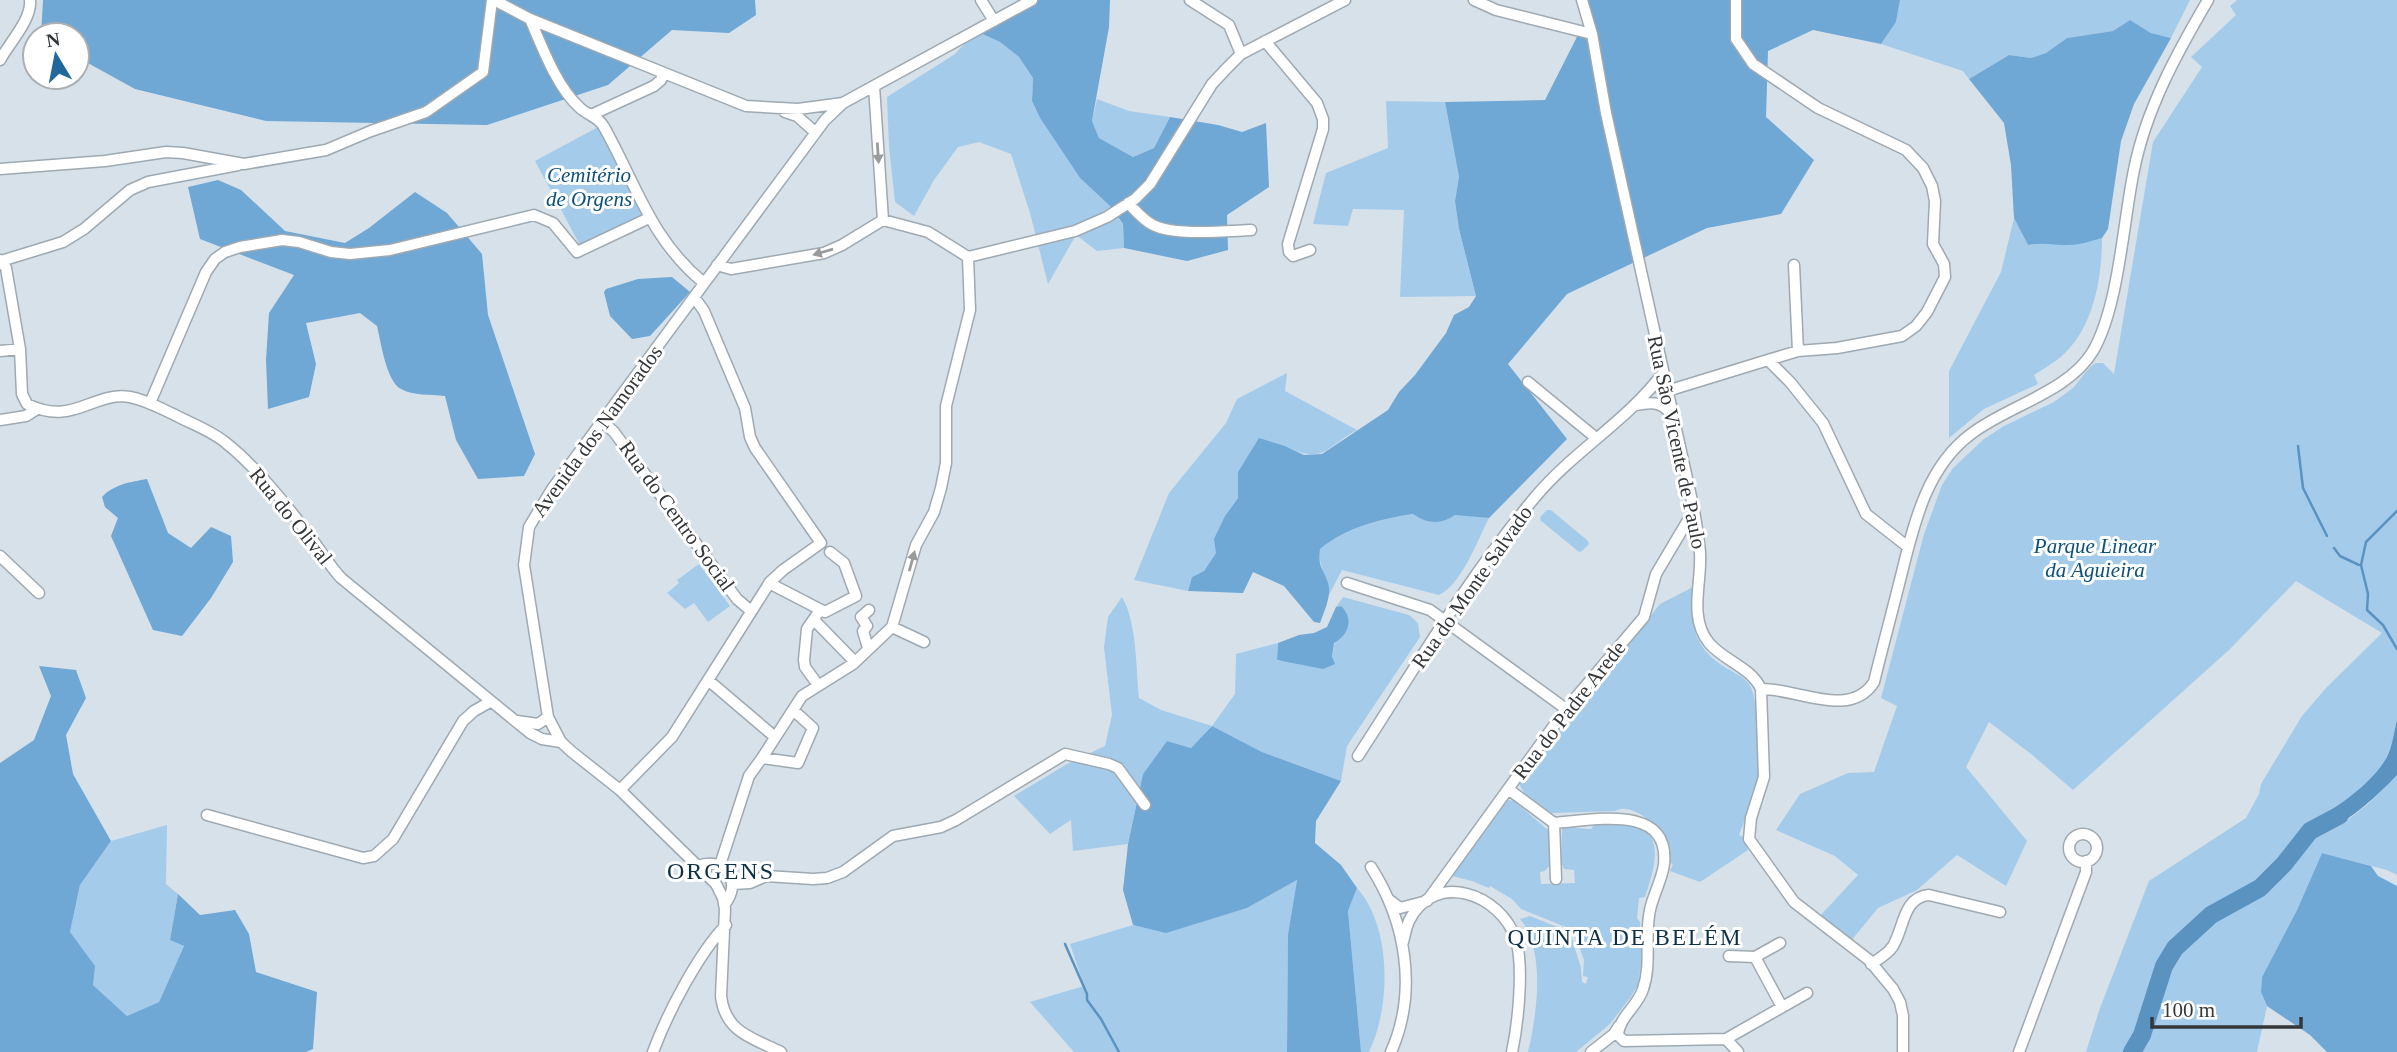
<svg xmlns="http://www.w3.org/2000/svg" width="2397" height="1052" font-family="Georgia,serif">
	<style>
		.green { fill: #a5cbeb }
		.forest { fill: #6fa7d5 }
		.water { fill: #5b93c0 }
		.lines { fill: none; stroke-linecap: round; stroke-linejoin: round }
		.stream { stroke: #5b93c0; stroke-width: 2.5 }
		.river { stroke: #5b93c0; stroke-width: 18 }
		.minor-casing { stroke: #9ea9b1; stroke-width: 13 }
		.minor { stroke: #fff; stroke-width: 10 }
		.oneway { fill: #999b9c }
		.labels { text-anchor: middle; stroke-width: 6; stroke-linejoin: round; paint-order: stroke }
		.park-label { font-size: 21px; font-style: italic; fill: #0c507c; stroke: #fff }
		.street-label { font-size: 21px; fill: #33373a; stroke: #fff }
		.neighbourhood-label { font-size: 23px; letter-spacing: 2px; fill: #0d3049; stroke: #fff }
		.quarter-label { font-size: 24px; letter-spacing: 2px; fill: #0d3049; stroke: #fff }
	</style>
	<rect width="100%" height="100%" fill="#d6e1ea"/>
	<path class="green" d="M1900 0H2190L2171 38 2151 33 2130 20 2113 31 2067 38 2046 53 2031 58 2009 55 1969 79 1963 71 1881 44 1896 22Z
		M2237 0H2397V720C2394 732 2392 746 2387 757 2373 785 2339 805 2313 822H2345L2368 804 2397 775V875L2387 870 2322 853 2297 910 2262 977 2261 992 2267 1006 2257 1052H2086L2100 1008 2149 881 2246 818 2259 794 2261 784 2302 716 2326 688 2382 633 2296 581 2229 650 2073 790 2031 754 1989 722 1966 767 2027 841 2006 886 1957 855 1917 890 1878 908 1850 942 1821 915 1858 875 1835 856 1776 830 1800 794 1848 773 1874 772 1897 706 1881 698 1924 534 1942 485 1953 468 1984 439 2004 426 2054 402 2073 388 2090 367 2096 363H2103L2114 374 2153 142 2202 67 2191 57 2236 15 2230 6Z
		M976 31 1000 42 1019 57 1033 78 1032 101 1040 118 1080 178 1110 206 1123 225 1124 248 1097 251 1076 235 1048 284 1030 213 1011 154 979 142 958 147 934 180 914 216 895 202 889 147 887 97 955 54Z
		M1097 99 1129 111 1170 117 1154 148 1133 157 1099 138 1092 121Z
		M1386 101 1445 102 1459 177 1455 201 1459 229 1476 296 1400 297 1404 210 1353 209 1348 226 1313 224 1326 173 1388 148Z
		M598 127 644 213 581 247 535 161Z
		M2014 218 2028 245 2046 242 2068 245 2102 238C2102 277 2094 324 2066 352 2057 361 2045 368 2034 375L2038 384 1984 409 1949 438V371L2001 272Z
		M1287 373 1285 391 1357 430C1324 448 1324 465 1285 446L1238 472V498L1225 516 1216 553 1204 571 1192 577 1188 591 1134 580 1169 493 1226 423 1237 399Z
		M1547 510H1551L1588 541 1589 544 1582 551 1579 552 1540 520 1541 516Z
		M1414 514C1426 523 1443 524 1455 514L1489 518C1477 541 1462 584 1439 595L1342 570 1329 595C1328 575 1318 570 1320 549 1348 527 1379 519 1414 514Z
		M699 564 730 606 708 622 694 603 685 609 667 593 679 583 677 580Z
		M1693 587C1690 621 1692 646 1723 666 1732 672 1742 675 1749 684 1759 698 1761 756 1759 774 1757 794 1746 816 1739 835L1743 837 1748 850 1700 882 1670 871 1673 864 1670 863C1668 833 1665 829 1640 814 1633 810 1624 806 1615 811L1551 813 1526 796 1519 784 1534 760 1541 758 1549 747 1548 742 1660 604Z
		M1122 597C1137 622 1136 669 1139 698L1161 710 1212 726 1235 694 1236 654 1278 643 1277 661 1332 658 1341 606 1336 607 1343 597 1409 615 1418 623 1420 637 1347 746 1341 781 1262 752 1212 726 1191 748 1167 741 1143 774 1128 844 1073 851 1071 820 1050 834 1014 796 1067 764 1105 746 1112 715 1104 647 1108 617Z
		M1508 800 1514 801 1549 831 1550 865 1545 871 1540 872 1541 884 1575 883 1574 870 1564 869 1561 862 1562 827 1574 826 1576 828 1591 829 1594 825C1605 825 1618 823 1628 824 1669 829 1653 873 1645 897L1639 898 1637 918 1640 922 1642 956 1638 985 1630 998 1610 1024 1576 1052H1528C1537 1015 1546 950 1520 919L1530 916 1570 932 1581 968 1582 982 1586 984 1588 977 1583 976 1584 960 1573 930 1521 909 1512 899 1490 886 1489 888 1472 881 1452 876V874Z
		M167 825 166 884 178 894 170 940 184 946 159 1002 127 1016 93 985 70 932 80 885 111 841Z
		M1297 880 1288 934 1287 1052H1074L1030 1002 1084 986 1070 944 1133 925 1166 932 1247 908Z
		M1357 888C1392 927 1391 1007 1369 1052H1361L1348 911Z"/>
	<path class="forest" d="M43 0H755L756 15 729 33 672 30 608 85 487 125 266 121 135 89 77 57V35H41Z
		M1032 0H1110L1109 27 1092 121 1099 138 1133 157 1154 148 1170 117 1218 125 1242 132 1266 123 1269 187 1227 215 1228 250 1187 261 1124 248 1123 224 1110 206 1080 178 1040 118 1032 101 1033 78 1019 57 1000 42 976 31Z
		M1587 0H1900L1896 22 1881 44 1813 30 1768 51 1766 117 1814 160 1781 214 1707 228 1567 294 1508 364 1567 439 1489 518 1455 515C1441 525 1427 524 1413 514 1380 519 1347 527 1320 549 1318 570 1323 566 1328 583 1332 596 1324 611 1320 623L1314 622 1284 586 1253 572 1243 593 1188 591 1192 577 1204 571 1216 553 1214 539 1225 516 1238 498V472L1259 438 1285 446 1304 455 1322 454 1388 410 1399 392 1415 375 1446 333 1454 315 1469 307 1476 296 1459 229 1455 201 1459 177 1445 102 1545 100 1587 17Z
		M2130 20 2151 33 2171 38 2134 104 2121 141 2108 229 2102 238C2091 241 2080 245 2068 245 2054 245 2043 242 2028 245L2014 218 2011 165 2004 123 1969 79 2009 55 2031 58 2046 53 2067 38 2113 31Z
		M218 180 241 190 285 231 345 243 369 228 415 192 447 213 482 254 488 315 535 454 524 476 478 479 456 440 445 396C431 394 413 396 401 389 386 381 381 342 377 326L360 313 306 323 316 364 309 397 268 409 266 360 269 313 294 275 200 239 188 187Z
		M672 277 690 292 650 336 632 339 610 316 604 292 606 289 638 279Z
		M147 479 168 533 191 548 211 527 231 536 233 562 211 598 182 636 153 630 111 536 118 518 105 507 102 497C114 484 131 482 147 479Z
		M1341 606C1354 618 1349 635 1334 643L1332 657 1335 664 1323 669 1277 660 1278 643 1299 635 1314 633 1327 627 1336 607Z
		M39 666 76 670 86 698 66 735 73 774 111 841 80 885 70 932 95 966 93 985 127 1016 159 1002 184 946 170 940 178 894 200 915 235 910 249 934 256 972 317 992 313 1049 306 1052H0V763L34 740 51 696Z
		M1212 726 1262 752 1341 781 1316 821 1315 843 1341 865 1357 888 1348 911 1361 1052H1287L1288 934 1297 880 1247 908 1166 933 1133 925 1123 890 1128 844 1143 774 1167 741 1191 748Z
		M2322 853 2371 866 2378 876 2397 886V1052H2327L2310 1035 2267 1006 2261 992 2262 977 2297 910Z"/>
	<path class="water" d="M2397 720V775C2376 797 2354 817 2327 831L2313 822C2339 805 2371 785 2387 757 2392 747 2394 732 2397 720Z"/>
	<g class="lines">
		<path class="stream" d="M2298 446 2303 488 2327 536
			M2397 511 2366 542 2361 565 2368 594 2367 610 2383 625 2397 649
			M2334 548 2340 556 2359 565
			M1065 944 1087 994V1000L1101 1019 1119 1052"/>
		<path class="river" d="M2132 1052 2142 1035 2164 966 2175 948 2211 915 2260 888 2284 864 2310 831 2340 815"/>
		<defs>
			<path id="minor" d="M494 0 530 19 746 106 798 109 843 103
				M981 0 994 21
				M1190 0 1229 25 1241 54
				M1474 0 1496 10 1592 34
				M1582 0 1592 34 1606 113 1694 510C1696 524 1699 539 1700 553 1702 583 1688 617 1709 643 1724 661 1751 667 1761 689L1764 777 1751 818 1749 839 1794 902 1869 960 1893 989 1900 1002 1903 1016V1052
				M1736 0V39L1753 64 1818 108 1906 150 1923 168 1932 186 1935 201 1933 244 1944 264 1945 277 1927 312 1916 326 1902 336 1837 348 1798 351 1768 360
				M530 19C542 47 557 87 579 107 587 115 599 117 604 127 636 184 651 240 704 283
				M1265 41 1317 103 1323 119V129L1288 244 1289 252 1293 256 1310 250
				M0 60C10 42 32 19 30 0
				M874 86 883 220
				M785 112 797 116 815 132
				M591 115 654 86 661 80 663 73
				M0 169 105 161 166 152 183 153 244 164 326 150 371 131 426 112 483 72 492 0
				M1128 203C1136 211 1143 220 1153 225 1174 236 1226 231 1251 230
				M883 220 928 232 968 257
				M968 257 1075 231 1107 217 1135 199 1150 184 1212 84 1226 69 1241 54 1345 0
				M0 260 6 268 20 349 22 394 27 404C74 427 92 391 130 397 146 400 160 408 175 415 192 424 212 431 226 443 253 464 288 507 309 535 320 549 328 564 341 578L530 733 542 739 561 742
				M1 261 63 242 84 229 130 190 148 182 238 165
				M717 265 731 269 824 253 842 245 883 220
				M1794 265 1798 351
				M0 351 20 349
				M1528 382 1596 438
				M1661 390 1667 391 1768 360 1790 382 1823 423 1866 514 1908 547
				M150 403 206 272 215 259 225 252 240 247 282 240 299 242 331 252 350 254 390 250 534 215 553 223 577 252 649 218
				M1636 405C1651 402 1661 401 1671 414
				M0 420 26 416 37 409
				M602 421 614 432 737 599 751 611
				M0 556 39 593
				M769 583 825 612 856 596 844 563 830 552
				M1347 583 1430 610 1566 709
				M814 620 855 662
				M892 627 924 642
				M868 648 863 631 867 626 861 617 869 610
				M708 680 775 737
				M818 685 805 667 804 660 807 629 820 610
				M1761 689C1797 688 1850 720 1874 682 1882 649 1891 616 1899 584 1913 529 1924 469 1971 434 2007 406 2069 392 2093 351 2119 306 2123 222 2134 170 2146 109 2177 53 2208 0
				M793 710 813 728 798 763 762 758 802 696 853 664 892 627 916 545 934 512 941 488 946 463V406L970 310 968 257
				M517 721 538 724 548 717
				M1358 756C1415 668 1469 576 1536 496 1574 451 1628 420 1663 373
				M1508 789 1554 823C1590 821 1670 802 1664 864 1662 880 1653 895 1650 910 1644 937 1652 963 1643 989 1638 1006 1619 1017 1618 1035L1624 1041 1726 1039 1738 1052
				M620 790 672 737 770 582 783 570 821 543 755 448 750 437 745 408 704 311 694 297
				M207 815 363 858 374 856 393 839 463 721 474 711 490 702
				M1554 823 1556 879
				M2069 848a14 14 0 1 1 28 0a14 14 0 1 1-28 0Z
				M720 865 749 776 762 758
				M698 866C726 856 743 883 724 905
				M1371 867C1406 922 1418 991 1391 1052
				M733 884 750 883 766 876 813 879 827 878 843 872 893 836 941 827 956 820 1065 754 1109 764 1118 768 1145 805
				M1388 899 1400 908 1427 901 1566 709 1644 617 1656 574 1694 510
				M1403 942C1405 935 1406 927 1409 921 1434 870 1501 893 1516 940 1524 967 1518 1024 1512 1052
				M1729 956 1755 957 1780 943
				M1755 957 1782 1007
				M1871 964C1879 959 1888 954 1893 946 1904 928 1903 897 1929 895L2000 912
				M1726 1039 1807 993
				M653 1052C667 1014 698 954 726 925
				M781 1052C752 1038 725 1032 721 996L725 909 723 898 716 884 620 790 572 752 561 742 548 717 524 565 529 527 552 489 825 120 843 103 874 86 1032 0
				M1591 1052 1614 1034 1619 1026
				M2019 1052 2086 872V861"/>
		</defs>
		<use href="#minor" class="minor-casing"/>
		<use href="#minor" class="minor"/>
	</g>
	<defs><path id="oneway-solid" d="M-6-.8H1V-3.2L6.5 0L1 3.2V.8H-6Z" transform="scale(1.75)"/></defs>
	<g class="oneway">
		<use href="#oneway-solid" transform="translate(878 153) rotate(86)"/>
		<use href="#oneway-solid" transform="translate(823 252) rotate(164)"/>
		<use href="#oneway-solid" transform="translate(912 561) rotate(-75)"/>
	</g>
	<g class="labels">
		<g class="park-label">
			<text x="589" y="182">Cemitério<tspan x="589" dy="24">de Orgens</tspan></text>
			<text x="2095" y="553">Parque Linear<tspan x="2095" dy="24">da Aguieira</tspan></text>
		</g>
		<g class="street-label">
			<text transform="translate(597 431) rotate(-54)" y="7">Avenida dos Namorados</text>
			<text transform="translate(1677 442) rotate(78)" y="7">Rua São Vicente de Paulo</text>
			<text transform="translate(291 516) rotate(51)" y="7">Rua do Olival</text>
			<text transform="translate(677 516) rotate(54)" y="7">Rua do Centro Social</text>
			<text transform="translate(1472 587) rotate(-55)" y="7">Rua do Monte Salvado</text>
			<text transform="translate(1569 710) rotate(-52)" y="7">Rua do Padre Arede</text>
		</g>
		<g class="neighbourhood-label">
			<text x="1625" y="945">QUINTA DE BELÉM</text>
		</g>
		<g class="quarter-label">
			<text x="721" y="879">ORGENS</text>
		</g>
	</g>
	<g transform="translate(56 56) rotate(350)"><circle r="33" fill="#ffffff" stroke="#adafb0" stroke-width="2"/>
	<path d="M0-5L12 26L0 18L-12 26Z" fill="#1f689c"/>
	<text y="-10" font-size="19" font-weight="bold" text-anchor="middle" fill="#33373a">N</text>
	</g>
	<path d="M2152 1017v10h149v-10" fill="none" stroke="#33373a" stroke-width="3.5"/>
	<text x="2162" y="1017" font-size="21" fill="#33373a" stroke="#ffffff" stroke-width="5" paint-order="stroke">100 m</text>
</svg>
